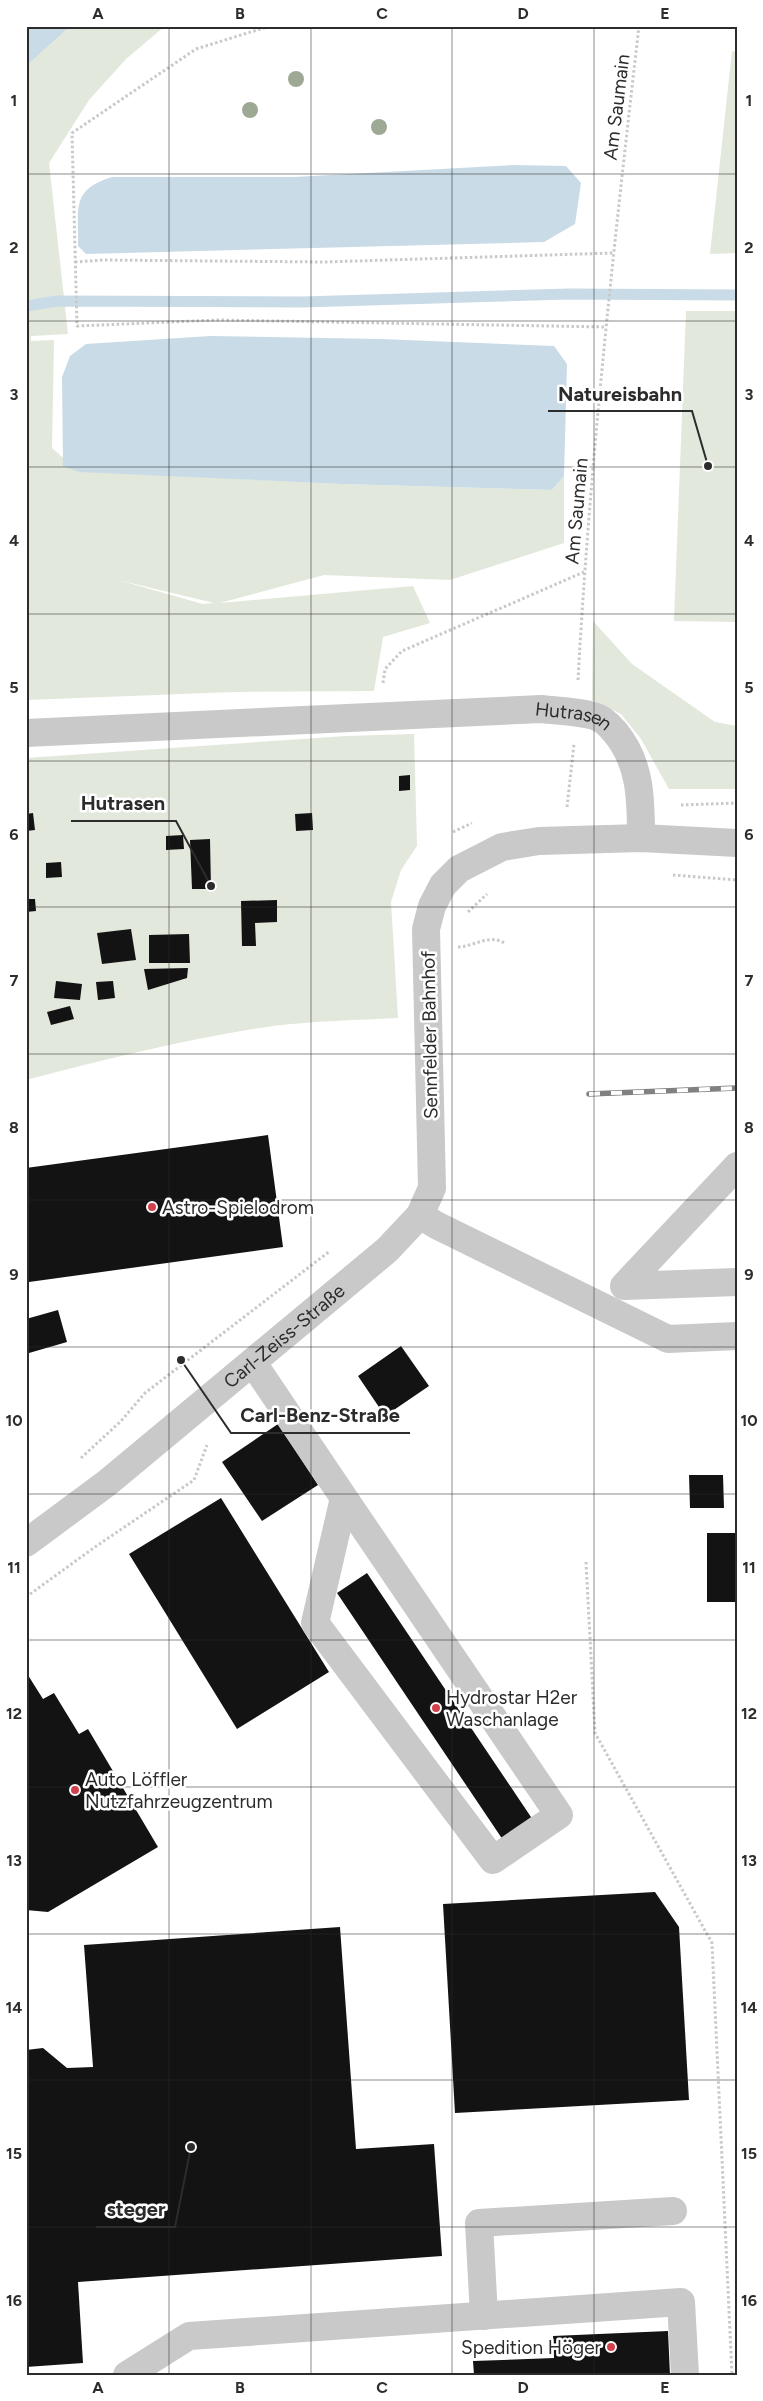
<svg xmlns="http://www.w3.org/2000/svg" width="763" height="2401" font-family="Figtree,sans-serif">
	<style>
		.green { fill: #e2e8db; fill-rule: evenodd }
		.water { fill: #c9dbe6 }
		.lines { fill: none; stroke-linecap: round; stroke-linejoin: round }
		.stream { stroke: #c9dbe6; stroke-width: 11 }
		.building { fill: #131313 }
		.path { stroke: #c9c9c9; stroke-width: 3; stroke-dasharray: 2.5 2.5; stroke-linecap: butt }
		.minor { stroke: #c9c9c9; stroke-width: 28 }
		.rail-casing { stroke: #818181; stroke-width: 5.5 }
		.rail { stroke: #fff; stroke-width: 4; stroke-dasharray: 11; stroke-linecap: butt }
		.tree { fill: #9ea995 }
		.grid { fill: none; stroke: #2c2c2c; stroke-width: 1; stroke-opacity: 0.55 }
		.poi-dot { fill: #d0414c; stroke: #fff; stroke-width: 2 }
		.labels { text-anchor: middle; stroke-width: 5; stroke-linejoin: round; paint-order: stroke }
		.street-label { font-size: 19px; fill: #2c2c2c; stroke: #fff }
		.poi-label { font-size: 19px; fill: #2c2c2c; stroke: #fff; text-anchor: start }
		.leader { fill: none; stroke: #2c2c2c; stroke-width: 2 }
		.callout-dot { fill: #2c2c2c; stroke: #fff; stroke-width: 2 }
		.callout-label { font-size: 20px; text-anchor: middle; font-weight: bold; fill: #2c2c2c; stroke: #fff; stroke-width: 5; stroke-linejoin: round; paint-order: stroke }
		.neatline { fill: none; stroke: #2c2c2c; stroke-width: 2 }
		.grid-label { font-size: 16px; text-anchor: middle; font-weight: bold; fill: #2c2c2c }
	</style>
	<rect width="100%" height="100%" fill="#fff"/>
	<path class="green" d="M26 26H165L126 59 89 100 49 163 68 334 31 336V341L54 340 52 448 78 471 341 484 552 490 564 476V543L450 580 324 575 220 603 413 586 430 623 383 637 374 691 233 692 26 700ZM118 580 214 603 203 604Z
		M732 51 737 52V253L710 254Z
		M686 311H737V622L674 621Z
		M593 621 632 664 715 722 737 726V789H669L641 739 621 714 592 700Z
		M414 734 417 846 401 870 391 902 398 1018C357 1020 314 1021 273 1026 189 1038 108 1059 26 1080V758L346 736Z"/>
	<path class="water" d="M26 26H70L26 66Z
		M513 165 566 166 581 183 575 224 544 242 86 254 78 246C79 209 70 190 112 177H294Z
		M210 336 381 339 554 346 567 364 564 476 552 490 341 484 79 472 63 466 62 377 70 356 86 344Z"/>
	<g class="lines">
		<path class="stream" d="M26 306 57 301 303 302 569 294 737 295"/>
	</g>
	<path class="building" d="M410 775V790L399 791V776Z
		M33 813 35 830 26 831V814Z
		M312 813 313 830 296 831 295 814Z
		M183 835 184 849 166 850V836Z
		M210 839 211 889H192L190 840Z
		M61 862 62 877 46 878V863Z
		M26 899H35L36 911 26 912Z
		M277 900V922L255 923 256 946H242L241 901Z
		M131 929 136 960 102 964 97 933Z
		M189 934 190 963H149V935Z
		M188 968 187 978 148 990 144 969Z
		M56 981 82 984 80 1000 54 998Z
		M113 981 115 998 98 1000 96 982Z
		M70 1006 74 1019 51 1025 47 1012Z
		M268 1135 283 1247 29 1282 26 1262V1168Z
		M58 1310 67 1342 29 1353 26 1345V1319Z
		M401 1346 429 1386 385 1416 358 1376Z
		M735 1357H737V1602H707V1533H735Z
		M278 1424 318 1485 262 1521 222 1462Z
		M689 1475H723L724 1508H690Z
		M221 1498 329 1672 237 1729 129 1554Z
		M367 1573 535 1823 505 1843 337 1593Z
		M26 1672 43 1699 54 1693 79 1734 88 1729 158 1847 48 1912 26 1910Z
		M655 1892 679 1927 689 2100 455 2113 443 1904Z
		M340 1927 356 2149 434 2144 442 2256 78 2282 83 2363 26 2367V2050L43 2048 67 2068 93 2067 84 1945Z
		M668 2331 670 2375H474L473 2361 554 2358 553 2336Z"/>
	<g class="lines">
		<path class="path" d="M270 26 196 49 72 133 77 326 218 320 606 327
			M75 262 103 260 324 262 613 253
			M578 680C590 461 614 244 639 26
			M383 683 385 669 402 651 584 572
			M681 805 737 803
			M567 807 574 744
			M453 832 472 823
			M673 875 737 880
			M468 912 487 894
			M458 947C476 946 490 933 506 944
			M81 1458 121 1421 145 1393 330 1251
			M586 1562 595 1733 712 1943 732 2375
			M26 1597 95 1547 194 1480 207 1445"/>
		<g class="minor">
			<path id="s1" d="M26 733 541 709C558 711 578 711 594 716 602 718 610 726 615 732 641 763 641 800 641 838"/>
			<path d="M737 1166 624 1286 737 1282"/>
			<path d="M420 1215 436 1225 668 1339 737 1336"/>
			<path d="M253 1363 344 1498 315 1623 493 1860 559 1815 344 1498"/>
			<path id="s2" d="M26 1543 107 1483 387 1250 420 1215 432 1188 426 929 432 906 443 885 459 869 502 847 539 841 641 838 737 843"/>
			<path d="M484 2316 479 2223 673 2211"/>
			<path d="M127 2375 189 2336 681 2302 685 2375"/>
		</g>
		<defs>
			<path id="rail" d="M589 1094 737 1088"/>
		</defs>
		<use href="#rail" class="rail-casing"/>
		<use href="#rail" class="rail"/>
	</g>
	<g class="tree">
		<circle cx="296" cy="79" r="8"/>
		<circle cx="250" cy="110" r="8"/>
		<circle cx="379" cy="127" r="8"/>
	</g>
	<path class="grid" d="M169 26V2375M311 26V2375M452 26V2375M594 26V2375M26 174H737M26 321H737M26 467H737M26 614H737M26 761H737M26 907H737M26 1054H737M26 1200H737M26 1347H737M26 1494H737M26 1640H737M26 1787H737M26 1934H737M26 2080H737M26 2227H737"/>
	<g class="poi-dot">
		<circle cx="152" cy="1207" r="5"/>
		<circle cx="436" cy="1708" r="5"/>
		<circle cx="75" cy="1790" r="5"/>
		<circle cx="611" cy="2347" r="5"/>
	</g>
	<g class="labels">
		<g class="street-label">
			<text transform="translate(616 107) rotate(-83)" y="7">Am Saumain</text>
			<text transform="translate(576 511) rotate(-85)" y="7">Am Saumain</text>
			<text dy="7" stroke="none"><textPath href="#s1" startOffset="549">Hutrasen</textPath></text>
			<text transform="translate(429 1035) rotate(-91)" y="7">Sennfelder Bahnhof</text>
			<text dy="7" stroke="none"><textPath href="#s2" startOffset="331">Carl-Zeiss-Straße</textPath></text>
		</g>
		<g class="poi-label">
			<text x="162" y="1214">Astro-Spielodrom</text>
			<text x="446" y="1704">Hydrostar H2er<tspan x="446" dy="22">Waschanlage</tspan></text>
			<text x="85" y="1786">Auto Löffler<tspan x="85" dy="22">Nutzfahrzeugzentrum</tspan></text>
			<text x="601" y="2354" text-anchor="end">Spedition Höger</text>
		</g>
	</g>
	<path class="leader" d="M708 466L692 411H548M211 886L176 821H71M181 1360L231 1433H410M191 2147L175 2227H96"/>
	<g class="callout-dot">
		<circle cx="708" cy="466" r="5"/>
		<circle cx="211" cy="886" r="5"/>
		<circle cx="181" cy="1360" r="5"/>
		<circle cx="191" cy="2147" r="5"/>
	</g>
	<g class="callout-label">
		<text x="620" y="401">Natureisbahn</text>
		<text x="123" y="810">Hutrasen</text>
		<text x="320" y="1422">Carl-Benz-Straße</text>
		<text x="136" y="2216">steger</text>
	</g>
	<rect width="763" height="2401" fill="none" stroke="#ffffff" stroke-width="55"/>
	<rect x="28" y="28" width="708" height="2346" class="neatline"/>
	<g class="grid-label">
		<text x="98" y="19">A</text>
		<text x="240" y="19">B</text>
		<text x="382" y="19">C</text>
		<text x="523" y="19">D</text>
		<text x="665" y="19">E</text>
		<text x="14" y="106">1</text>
		<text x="749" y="106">1</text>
		<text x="14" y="253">2</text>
		<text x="749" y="253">2</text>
		<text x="14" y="400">3</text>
		<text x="749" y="400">3</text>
		<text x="14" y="546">4</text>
		<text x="749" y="546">4</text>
		<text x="14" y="693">5</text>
		<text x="749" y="693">5</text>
		<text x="14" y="840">6</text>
		<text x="749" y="840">6</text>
		<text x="14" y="986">7</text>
		<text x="749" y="986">7</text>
		<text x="14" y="1133">8</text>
		<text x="749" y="1133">8</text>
		<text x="14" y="1280">9</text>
		<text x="749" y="1280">9</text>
		<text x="14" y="1426">10</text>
		<text x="749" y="1426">10</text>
		<text x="14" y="1573">11</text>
		<text x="749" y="1573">11</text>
		<text x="14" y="1719">12</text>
		<text x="749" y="1719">12</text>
		<text x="14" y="1866">13</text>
		<text x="749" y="1866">13</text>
		<text x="14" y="2013">14</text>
		<text x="749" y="2013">14</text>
		<text x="14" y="2159">15</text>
		<text x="749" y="2159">15</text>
		<text x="14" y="2306">16</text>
		<text x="749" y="2306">16</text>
		<text x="98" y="2393">A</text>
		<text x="240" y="2393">B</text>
		<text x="382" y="2393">C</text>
		<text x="523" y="2393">D</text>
		<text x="665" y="2393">E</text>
	</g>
</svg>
